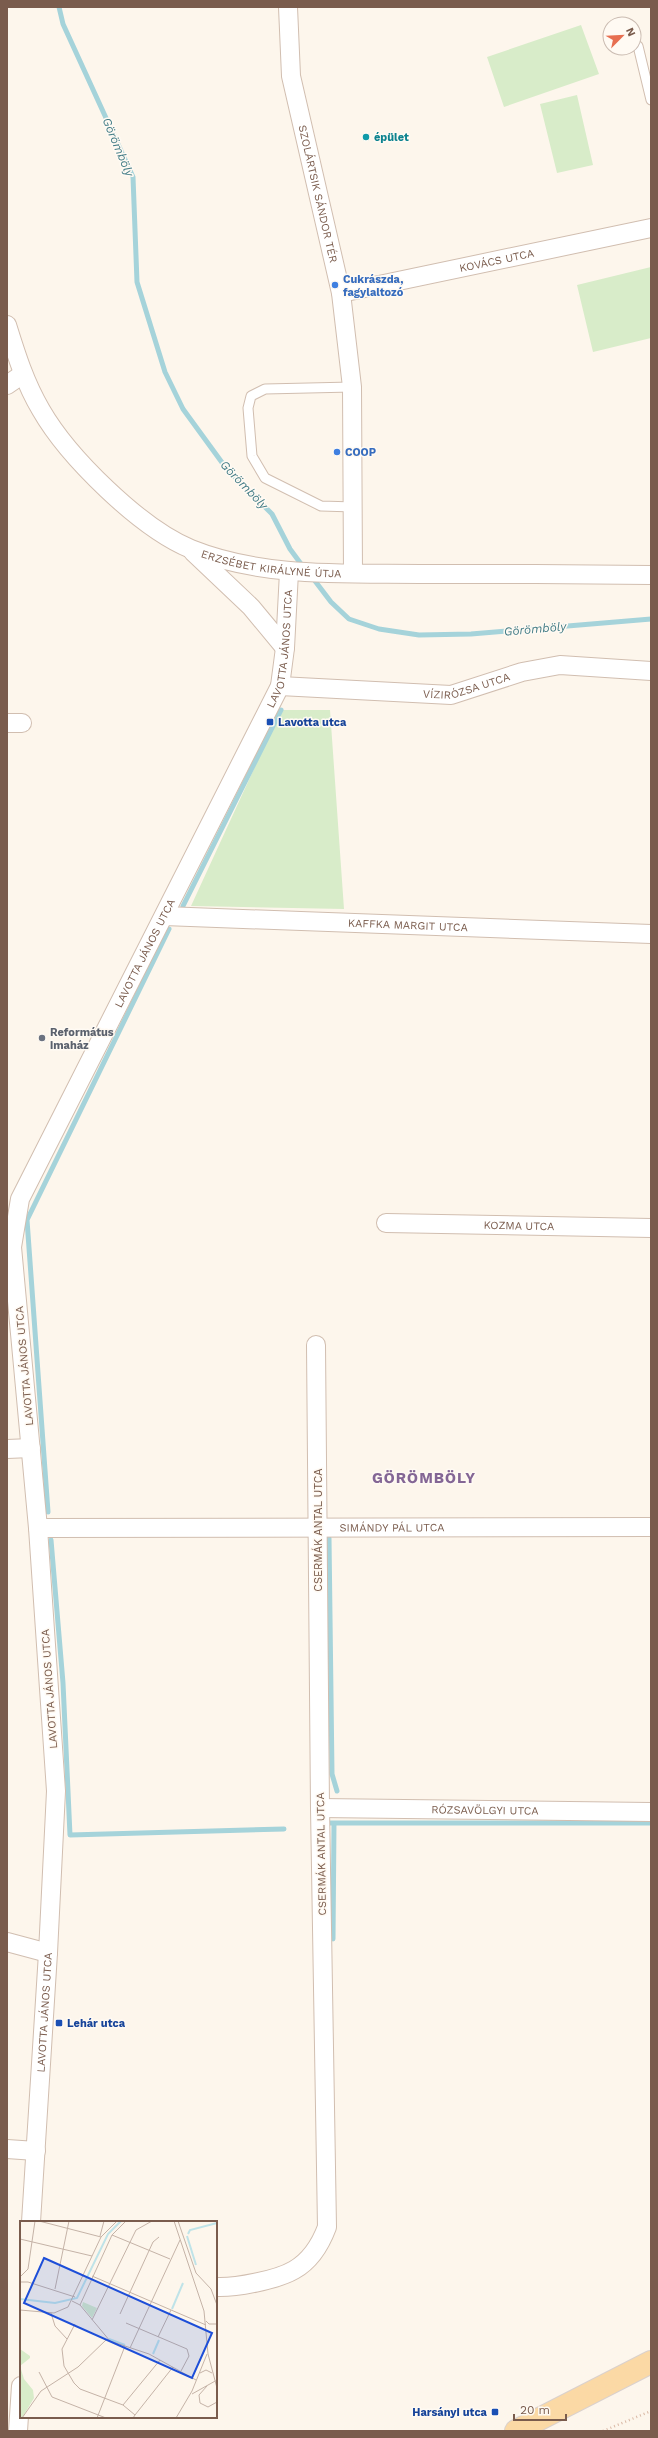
<svg xmlns="http://www.w3.org/2000/svg" width="658" height="2438" font-family="'Work Sans',sans-serif">
	<style>
		.green { fill: #d8ecc9 }
		.lines { fill: none; stroke-linecap: round; stroke-linejoin: round }
		.stream { stroke: #a5d3da; stroke-width: 5 }
		.lane-casing { stroke: #d1beb0; stroke-width: 11 }
		.street-casing { stroke: #d1beb0; stroke-width: 20 }
		.primary-casing { stroke: #dad1cd; stroke-width: 24 }
		.path { stroke: #d9b8a5; stroke-width: 2.5; stroke-dasharray: 1 3; stroke-linecap: butt }
		.lane { stroke: #fff; stroke-width: 9 }
		.street { stroke: #fff; stroke-width: 18 }
		.primary { stroke: #fbd9a5; stroke-width: 22 }
		.culture-dot { fill: #0f9aa8; stroke: #fffaf3; stroke-width: 1.5 }
		.shop-dot { fill: #3f7fe0; stroke: #fffaf3; stroke-width: 1.5 }
		.transit-dot { fill: #1a4fb4; stroke: #fffaf3; stroke-width: 1.5 }
		.worship-dot { fill: #6b7280; stroke: #fffaf3; stroke-width: 1.5 }
		.labels { text-anchor: middle; stroke-width: 3; stroke-linejoin: round; paint-order: stroke }
		.culture-label { font-size: 11px; font-weight: bold; fill: #0d838f; stroke: #fffaf3; text-anchor: start }
		.street-label { font-size: 11px; fill: #7a5c4d; stroke: #fffaf3 }
		.shop-label { font-size: 11px; font-weight: bold; fill: #366cbe; stroke: #fffaf3; text-anchor: start }
		.transit-label { font-size: 11px; font-weight: bold; fill: #164399; stroke: #fffaf3; text-anchor: start }
		.worship-label { font-size: 11px; font-weight: bold; fill: #5b616d; stroke: #fffaf3; text-anchor: start }
		.water-label { font-size: 12px; font-style: italic; fill: #437c86; stroke: #fffaf3 }
		.district-label { font-size: 15px; font-weight: bold; letter-spacing: 1px; fill: #846695; stroke: #fffaf3 }
		.inset-river { fill: none; stroke: #bfe3e8; stroke-width: 2 }
		.inset-road { fill: none; stroke: #c5b3a7; stroke-width: 1 }
		.view { fill: #1d4ed8; fill-opacity: 0.15; stroke: #1d4ed8; stroke-width: 2 }
		.inset-edge { fill: none; stroke: #7a5c4d; stroke-width: 2 }
	</style>
	<rect width="100%" height="100%" fill="#fdf6ec"/>
	<path class="green" d="M581 25 599 74 504 107 487 57Z
		M577 95 593 165 557 173 540 104Z
		M651 267V338L593 352 577 285Z
		M281 710H330L344 909 191 906Z"/>
	<g class="lines">
		<path class="stream" d="M59 7 63 24 133 177 137 282 165 372 183 409 226 468 272 514 290 549 304 568
			M312 577 331 602 349 619 379 629 419 635 471 634 651 619
			M183 906 281 710
			M48 1512 27 1220 169 929
			M329 1538 332 1774 337 1791
			M51 1540 63 1683 70 1835 284 1829
			M330 1823H651
			M333 1939 334 1823"/>
		<defs>
			<path id="lane" d="M638 46 651 100
				M352 387 265 389 251 396 248 408 252 456 265 478 321 506 354 507"/>
			<g id="street">
				<path id="s1" d="M288 7 291 76 341 293 352 387 353 573"/>
				<path id="s2" d="M341 293 651 228"/>
				<path id="s3" d="M7 325C16 354 25 383 41 410 68 457 140 528 191 549 263 578 345 573 421 574 498 574 574 574 651 575"/>
				<path d="M7 385 23 374"/>
				<path d="M193 552 251 607 285 648"/>
				<path id="s4" d="M280 686 451 695 522 672 560 665 651 671"/>
				<path d="M7 723H22"/>
				<path id="s5" d="M164 916 651 934"/>
				<path id="s6" d="M386 1223 651 1228"/>
				<path d="M7 1449 31 1448"/>
				<path id="s7" d="M38 1528 651 1527"/>
				<path id="s8" d="M320 1808 651 1812"/>
				<path d="M7 1942 48 1953"/>
				<path d="M7 2149 36 2151"/>
				<path id="s9" d="M31 2222 48 1953 56 1791 38 1528 12 1247 20 1199 280 686 285 648 289 572"/>
				<path d="M216 2287C235 2288 277 2280 294 2270 310 2261 321 2243 327 2227L320 1808 316 1345"/>
				<path d="M18 2431 21 2386"/>
			</g>
			<path id="primary" d="M516 2431 651 2362"/>
		</defs>
		<use href="#lane" class="lane-casing"/>
		<use href="#street" class="street-casing"/>
		<use href="#primary" class="primary-casing"/>
		<path class="path" d="M603 2431 651 2411"/>
		<use href="#lane" class="lane"/>
		<use href="#street" class="street"/>
		<use href="#primary" class="primary"/>
	</g>
	<circle class="culture-dot" cx="366" cy="137" r="4"/>
	<g class="shop-dot">
		<circle cx="335" cy="285" r="4"/>
		<circle cx="337" cy="452" r="4"/>
	</g>
	<g class="transit-dot">
		<rect x="266" y="718" width="8" height="8" rx="2"/>
		<rect x="55" y="2019" width="8" height="8" rx="2"/>
		<rect x="491" y="2408" width="8" height="8" rx="2"/>
	</g>
	<circle class="worship-dot" cx="42" cy="1038" r="4"/>
	<g class="labels">
		<g class="culture-label">
			<text x="374" y="141">épület</text>
		</g>
		<g class="street-label">
			<text dy="4" stroke="none"><textPath href="#s1" startOffset="190">SZOLÁRTSIK SÁNDOR TÉR</textPath></text>
			<text dy="4" stroke="none"><textPath href="#s2" startOffset="159">KOVÁCS UTCA</textPath></text>
			<text dy="4" stroke="none"><textPath href="#s3" startOffset="381">ERZSÉBET KIRÁLYNÉ ÚTJA</textPath></text>
			<text dy="4" stroke="none"><textPath href="#s9" startOffset="1638">LAVOTTA JÁNOS UTCA</textPath></text>
			<text dy="4" stroke="none"><textPath href="#s4" startOffset="188">VÍZIRÓZSA UTCA</textPath></text>
			<text dy="4" stroke="none"><textPath href="#s5" startOffset="244">KAFFKA MARGIT UTCA</textPath></text>
			<text dy="4" stroke="none"><textPath href="#s9" startOffset="1302">LAVOTTA JÁNOS UTCA</textPath></text>
			<text dy="4" stroke="none"><textPath href="#s6" startOffset="133">KOZMA UTCA</textPath></text>
			<text transform="translate(24 1366) rotate(-95)" y="4">LAVOTTA JÁNOS UTCA</text>
			<text dy="4" stroke="none"><textPath href="#s7" startOffset="354">SIMÁNDY PÁL UTCA</textPath></text>
			<text transform="translate(318 1530) rotate(-90)" y="4">CSERMÁK ANTAL UTCA</text>
			<text transform="translate(49 1689) rotate(-94)" y="4">LAVOTTA JÁNOS UTCA</text>
			<text dy="4" stroke="none"><textPath href="#s8" startOffset="165">RÓZSAVÖLGYI UTCA</textPath></text>
			<text transform="translate(321 1854) rotate(-91)" y="4">CSERMÁK ANTAL UTCA</text>
			<text dy="4" stroke="none"><textPath href="#s9" startOffset="210">LAVOTTA JÁNOS UTCA</textPath></text>
		</g>
		<g class="shop-label">
			<text x="343" y="283">Cukrászda,<tspan x="343" dy="13">fagylaltozó</tspan></text>
			<text x="345" y="456">COOP</text>
		</g>
		<g class="transit-label">
			<text x="278" y="726">Lavotta utca</text>
			<text x="67" y="2027">Lehár utca</text>
			<text x="487" y="2416" text-anchor="end">Harsányi utca</text>
		</g>
		<g class="worship-label">
			<text x="50" y="1036">Református<tspan x="50" dy="13">imaház</tspan></text>
		</g>
		<g class="water-label">
			<text transform="translate(118 147) rotate(67)" y="4">Görömböly</text>
			<text transform="translate(244 485) rotate(46)" y="4">Görömböly</text>
			<text transform="translate(535 629) rotate(-5)" y="4">Görömböly</text>
		</g>
		<g class="district-label">
			<text x="424" y="1483">GÖRÖMBÖLY</text>
		</g>
	</g>
	<g transform="translate(20 2221)">
		<rect width="197" height="197" fill="#fdf6ec"/>
		<path d="M63 81 77 87 72 97 62 85ZM0 128 10 135V137L0 145 4 158 13 169 14 177 2 197H0Z" fill="#d8ecc9"/>
		<path class="inset-river" d="M168 13 170 9 197 2M167 15 176 44M0 78 35 82 57 77 88 13 101 0M152 88 163 62M89 118 105 124M133 133 139 119"/>
		<path class="inset-road" d="M19 0 81 16M154 0 184 90 188 133 197 167M158 0 176 52 191 68 197 84M92 14 150 38M80 15 84 0M0 18 72 35M72 55 186 104M0 56 8 48 15 0M0 61H8L55 76M35 68 49 0M52 80 60 84 90 120 129 133 176 159M60 84 92 14 106 0M0 89 34 92 48 86 81 16 97 0M31 92 35 105 47 118M100 93 133 21 139 16M72 99 116 9 132 0M186 100 189 103H197M106 102 167 128 169 135 161 150M55 103 42 128 44 145 54 162 60 168 103 184 115 194 113 197M138 116 151 89M110 127 160 19M19 151 32 176 86 197M180 152 186 149 192 152M187 165 179 174 180 182 188 186 197 181M172 173 197 159M103 184 140 139M115 194 153 146M2 197 21 170 58 146 87 118M77 197 105 125M156 197 172 170 187 133"/>
		<path class="view" d="M24 37 192 112 172 157 4 82Z"/>
		<rect width="197" height="197" class="inset-edge"/>
	</g>
	<rect width="658" height="2438" fill="none" stroke="#7a5c4d" stroke-width="16"/>
	<g transform="translate(622 36) rotate(66)"><circle r="19" fill="#fffaf3" stroke="#cabbb1"/>
	<path d="M0-3L7 15L0 10L-7 15Z" fill="#e76f51"/>
	<text y="-6" font-size="11" font-weight="bold" text-anchor="middle" fill="#7a5c4d">N</text>
	</g>
	<path d="M514 2414v6h52v-6" fill="none" stroke="#7a5c4d" stroke-width="2"/>
	<text x="520" y="2414" font-size="12" fill="#7a5c4d" stroke="#fffaf3" stroke-width="3" paint-order="stroke">20 m</text>
</svg>
